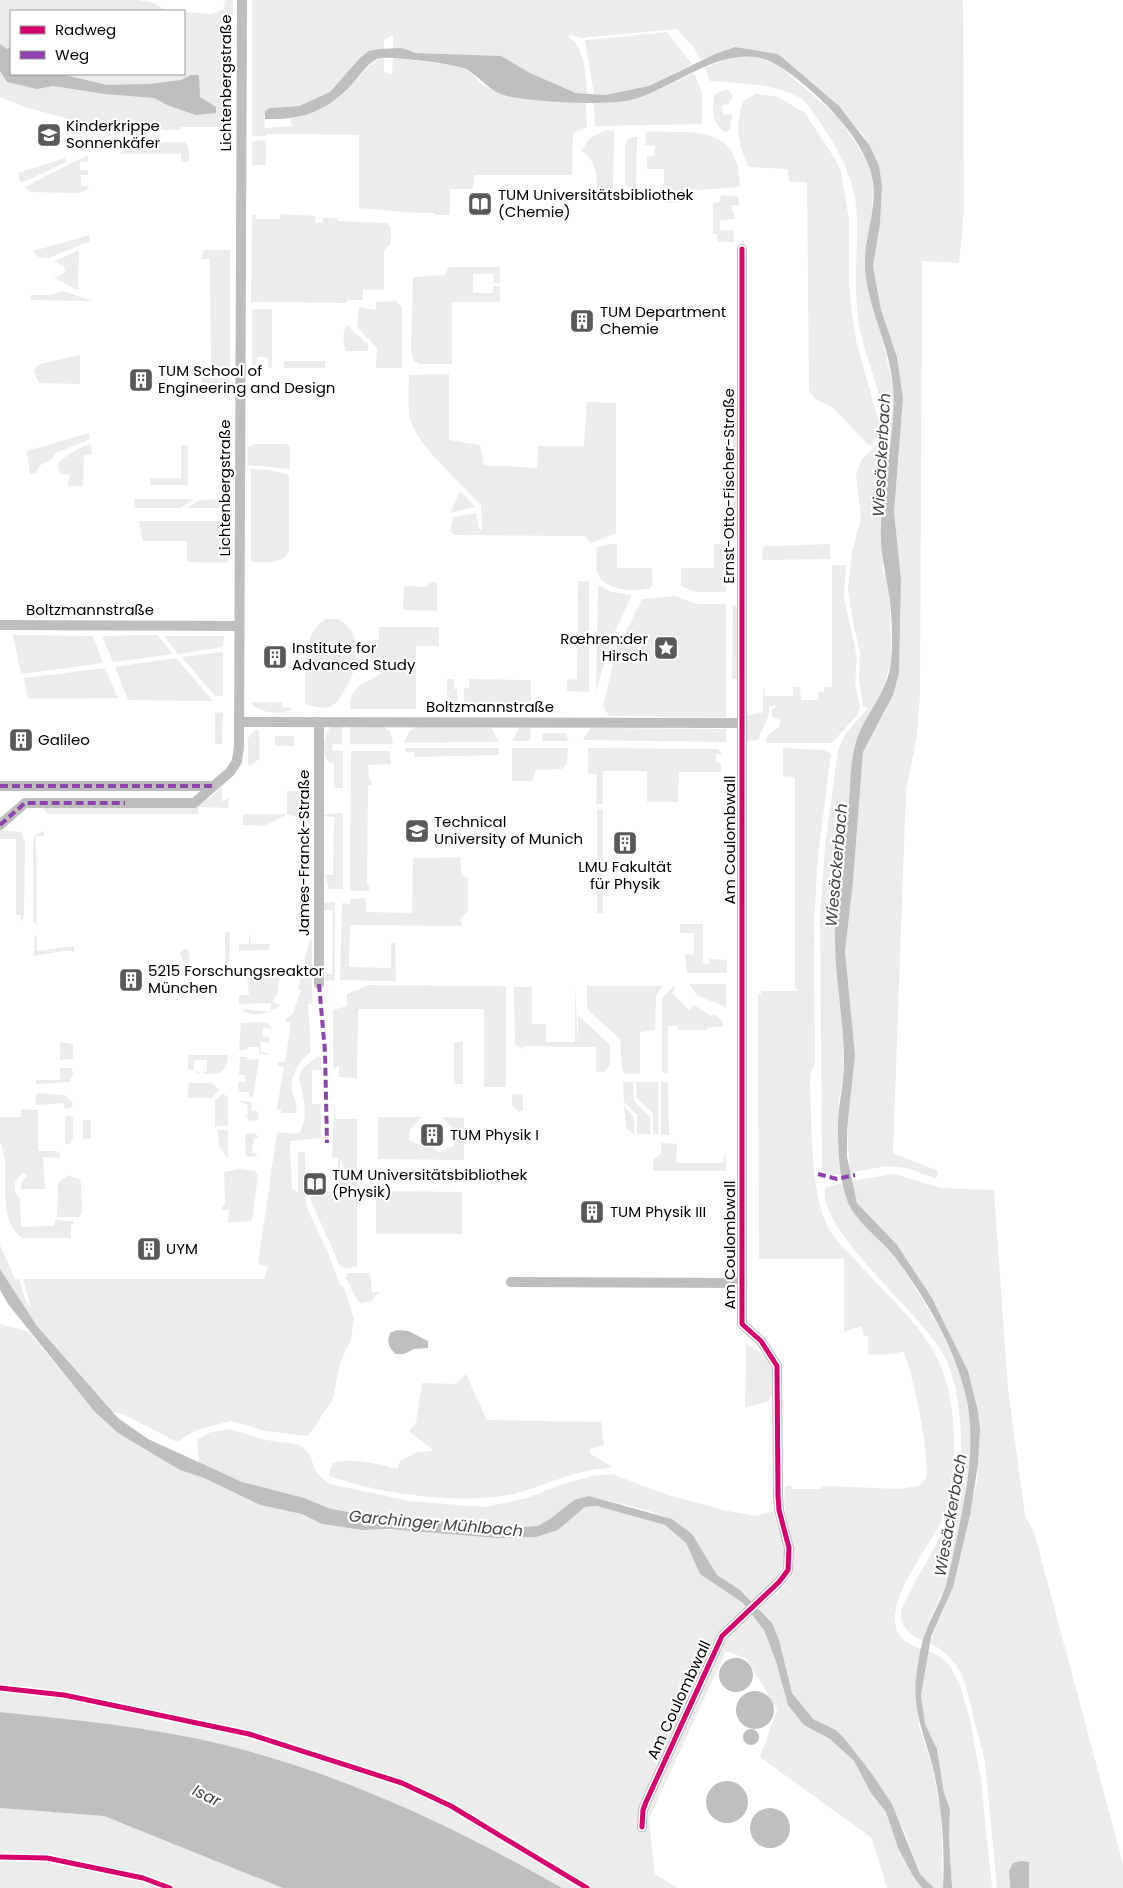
<svg xmlns="http://www.w3.org/2000/svg" width="1123" height="1888" font-family="Poppins,sans-serif">
	<style>
		.green { fill: #ececec }
		.water { fill: #bfbfbf }
		.lines { fill: none; stroke-linecap: round; stroke-linejoin: round }
		.minor { stroke: #bebebe; stroke-width: 10 }
		.quiet { stroke: #8e44ad; stroke-width: 4; stroke-dasharray: 8 4; stroke-linecap: butt }
		.cycleway-casing { stroke: #fff; stroke-width: 8 }
		.cycleway { stroke: #d6006c; stroke-width: 5 }
		.labels { text-anchor: middle; stroke-width: 4.5; stroke-linejoin: round; paint-order: stroke }
		.street-label { font-size: 15px; fill: #000; stroke: #fff }
		.poi-label { font-size: 15px; fill: #000; stroke: #fff; text-anchor: start }
		.water-label { font-size: 16px; font-style: italic; fill: #444; stroke: #fff }
	</style>
	<rect width="100%" height="100%" fill="#fff"/>
	<path class="green" d="M0 0H138L154 3 166 11H11V74H184V12L212 14 223 9 225 0H233L231 122 228 127H181V130H131V126H93L86 135 65 118 22 106 0 97Z
		M252 0H963L964 210 959 263 922 261 920 695 917 735 906 791 893 1153 938 1171 936 1179C896 1162 891 1165 850 1173L847 1130 855 1055 845 951 853 882 863 752 871 732 885 712 899 673 901 579 894 512 903 398 897 357 881 310 873 266 880 224 882 185 879 166 870 146 861 132 778 54 735 47 700 60 695 49 677 29 582 38 565 34C585 45 586 73 587 94L576 93 530 73 501 56 416 53 402 48 393 49V35L384 40V49H379L346 76 330 92 299 106 270 108 264 116 265 128 292 126 290 119C310 115 327 107 342 94 356 82 365 66 382 57L384 58V72L392 74 393 58 460 66 474 75 482 85 505 95 586 103 587 127 573 133 572 175H474L473 189H450V215H435L434 213C408 213 384 210 359 208V135L267 134 266 136H252Z
		M667 32 692 64 649 86 605 95 594 94 585 40Z
		M732 57H755L776 63 839 118 866 159 873 183 872 215 864 264 893 385V424L881 521 883 571 888 582 890 605 891 661 880 700 858 735 854 750 847 813 838 862 837 973 842 1015 844 1073 839 1099 838 1127 842 1174C834 1176 828 1176 822 1170L820 916 825 846 838 750 846 733 868 708 863 706 859 682 860 653 852 617 848 588 852 553 861 517 856 474 862 459 883 439C887 400 866 363 859 325 853 288 858 252 857 215 855 179 839 150 819 121 814 115 809 105 803 100 777 83 740 83 710 81L705 68Z
		M694 73 702 92V124L595 126 594 103C638 103 656 91 694 73Z
		M727 89 733 96 729 104 722 105 723 115 732 114 730 130 726 132C711 124 712 108 715 94Z
		M756 94 778 97 805 113 835 159 841 172 849 220V286L851 307 856 340 879 423 878 436 870 446 832 407 815 399 809 390 807 182H789L788 169 749 167C737 144 735 125 743 101Z
		M606 130 614 131 613 192 593 193V190L597 188C597 173 595 158 581 151L590 138Z
		M646 132C656 131 667 132 678 132 719 132 739 142 740 187L687 191 677 203H664V169H647V156H654L655 146 645 145Z
		M633 137H637L636 191 630 190 625 184V145L627 140Z
		M266 140V165H252V141Z
		M134 142H185L189 149V162H181V154H120L121 145 134 146Z
		M88 155V161L80 162V170H88V175H81V186H89L87 190 78 193 30 192 25 187Z
		M65 158 66 162 26 181 20 182 18 173Z
		M721 195 739 197V205H731L735 219 720 220V230H733L734 242H718L717 234H713V203L720 202Z
		M280 214 315 216 316 223H323V218H337L338 221 387 223 391 228V244L384 250V290H363V300H348L346 303 251 302 252 215H256V219H280Z
		M90 235V241L49 258 38 257 33 251Z
		M204 250H230V386L202 387 201 375H211L210 259H201Z
		M78 251 79 254 78 290 53 277H57L65 272 64 266 54 261Z
		M449 267H500V283H494L493 274H473V293H493V286H500V302H452V364H419L413 360 411 348 413 277 445 275Z
		M63 291 92 301 30 300 31 295H51Z
		M395 301 402 306V368H376L377 348 357 327 359 307 376 310V302Z
		M252 309H272V368H268V357H257L256 368H252Z
		M347 325 368 345V351H346C343 344 342 330 347 325Z
		M80 355V384L39 383 33 370 40 364Z
		M284 361H325V368H284Z
		M449 374V440L480 445 484 465 537 468 538 446H584L587 402 616 403V533L592 543 584 536 454 535 450 530 453 517 476 513 479 529 482 530 481 505C462 484 427 454 414 429 406 414 409 391 409 375Z
		M733 404 737 407V535H733Z
		M89 433 90 439 56 453 52 459 39 466 36 473 30 475 27 451Z
		M91 444 92 454 84 455 83 486 70 487 67 484 70 475 61 474 58 468 59 461 79 448Z
		M254 444H287L290 448V469L248 465V447Z
		M181 445 188 446V485H150V478H181Z
		M251 469 268 470 289 475V551C283 565 264 562 251 562Z
		M460 491 475 507 450 513Z
		M134 499H193L181 508H134Z
		M227 499V508H187L200 500Z
		M139 521H227L228 563 187 562V541H143Z
		M611 544H617V568H652L653 585 650 588C635 592 606 591 598 575 595 568 597 555 597 547Z
		M714 544 726 545V592H696L681 586V568H714Z
		M830 544V559L762 560 763 547 765 546Z
		M832 565H846L844 598 857 657 855 684 860 706 858 714 832 743H768L765 741 767 736 780 726V720L772 717V710L778 705 769 706V714L758 740 747 741V716L763 712V688H765V696H793V687H800L801 700H818V692H824L825 687H832Z
		M578 581H589V692L567 691V680L577 679Z
		M429 582H437V611L403 610 404 586 428 587Z
		M598 585 612 592 632 595 611 640 596 692Z
		M675 596 697 604H726V717L609 716 603 706 616 652 642 599Z
		M733 604 737 607V679H732Z
		M34 615H88V618H34Z
		M326 619H338C364 634 360 664 346 687 343 693 338 703 332 706 324 710 312 706 305 704 306 678 299 633 326 619Z
		M379 627H439V646H416V709H350C349 685 366 684 381 673L380 669 371 663C366 655 367 647 373 640H379Z
		M13 635 93 636 103 663 21 674Z
		M157 635 173 654 113 662 102 636Z
		M164 636H224L223 647 178 654Z
		M223 652V696H215L182 657Z
		M176 658 213 701 128 700 115 667Z
		M105 668 118 698 28 699 24 678Z
		M447 679H454V689H457L458 712H447Z
		M469 679 531 680V712H528L527 706H517L516 712H464V688H469Z
		M251 702H282V707L293 708C285 716 256 714 251 702Z
		M223 712 222 744H215V713Z
		M331 727H342V744H333L332 750 343 751V788H334V763L328 762C322 755 323 733 331 727Z
		M350 727H383L390 731 393 744H350Z
		M416 727 492 728 499 742 404 743 410 730Z
		M519 728H531L530 741H512Z
		M590 728 726 729V742L583 740Z
		M256 729 259 732 260 758 250 766 248 764V738Z
		M542 733H565L569 741H542Z
		M275 736H294V746H275Z
		M405 748H499V755L414 757V752H405Z
		M512 748H568L567 764 562 769 536 770 532 781H512Z
		M588 748 718 749 722 754H716V762L721 763V772H679L678 802H647V771H603V804H596L597 774H588Z
		M783 748 824 750 831 754 818 856 814 922 815 1061 810 1076C812 1118 809 1192 829 1229 836 1242 848 1252 858 1263 906 1317 948 1343 953 1421 955 1455 955 1490 941 1522 929 1548 873 1614 904 1640 909 1644 916 1646 921 1649L918 1665 919 1726 932 1766 941 1812 943 1888H934L920 1874 904 1830 836 1730 813 1719 792 1693 779 1640 772 1623 758 1609C767 1601 778 1594 785 1585 808 1554 779 1521 785 1487L791 1485 792 1489H821V1486H828L899 1489 919 1486C921 1484 925 1480 926 1477 931 1459 912 1368 903 1351L894 1354 868 1355V1336L863 1335 862 1326 844 1332V1259H759L758 995 761 994V991H799L795 988V777L783 776Z
		M351 751H390L391 764 368 765 369 780H371L372 785H368L367 885 369 886V891H350Z
		M222 787V802L229 797 228 808 198 807V814H48L42 808H184L211 797Z
		M287 791 311 792 310 826 304 820 288 814 264 826 243 825V814H287Z
		M597 810H603V877H597Z
		M343 813V889H329L325 875H333L334 817 323 816 327 814Z
		M0 830 21 832 25 843 24 915 21 923V915H16V839H0Z
		M44 831V836H36L37 925 33 921V841L36 834Z
		M460 857 462 876 468 877V911L460 919 462 926 350 925 349 967 391 968V943H395L396 981 340 980 342 903 350 904V899L365 898 366 912 412 913 413 858Z
		M597 884H603V913H597Z
		M335 902V980L325 981 326 974H332L333 910H323V903Z
		M680 924H703V963L709 964V959L727 960V973H687L685 955 694 954V933H680Z
		M225 932H230L229 969 222 976 209 975V968H225Z
		M249 932 251 944H270L269 950 239 951V944H249Z
		M37 935V951L74 946V952C67 948 44 955 34 956V936Z
		M312 937V1003L308 1004 311 1052C300 1061 290 1074 292 1089 293 1098 298 1104 296 1113H281V1110L277 1108 284 1067 277 1066 278 1062H285L291 1023 284 1021 293 1013 301 990 298 989 309 942Z
		M184 949 189 950 190 967 199 968V976C187 975 184 964 180 953Z
		M247 975H280L278 992 273 1001 280 1006C270 1013 251 1019 241 1009L271 1012V1003L239 1004V995H249Z
		M689 984H726V1007L698 996Z
		M368 985 506 986V1087H484V1009H358L357 1078 339 1077V1066L333 1069V1010L347 1006V994Z
		M575 985 578 1047 524 1046 523 1049 515 1044 514 987H532V1024H546V1042H575Z
		M587 986H662L656 997 655 1030 640 1032V1074H625L622 1070 620 1039 589 1011 587 1007Z
		M674 986 676 988 672 993 689 1010 694 1005 711 1016 713 1014 722 1020 723 1027H708V1030H678V1026H668V1073L665 1074 662 1071V998Z
		M578 1015 610 1045V1065L604 1072H596V1047H578Z
		M262 1022 269 1024 272 1029 263 1028 262 1036 270 1038 269 1043 261 1042 260 1052 268 1053V1055L259 1054V1047H247V1050H239L241 1023Z
		M60 1042 73 1044V1059L60 1060Z
		M454 1042H463V1084H454Z
		M188 1055H228L226 1067 218 1074H203V1072L207 1071V1060H194V1071L199 1072V1074L188 1068Z
		M318 1056 321 1058 322 1070H312V1104H321V1138L290 1141 292 1189 298 1192V1152H305L306 1206 329 1255 340 1285 344 1288 354 1319 351 1339 340 1363 333 1399 308 1436 266 1431 231 1421 196 1430 177 1442 123 1414 112 1412 37 1326 0 1269V1245L15 1279H19L25 1299 31 1308 23 1279H264L268 1267 258 1264 277 1132 293 1134 300 1132C310 1112 302 1097 299 1076L303 1068Z
		M240 1057H247V1060L259 1059 253 1097H249V1092H238V1081L246 1082 245 1075H239Z
		M60 1068H72L73 1075 69 1082 36 1084V1080H60Z
		M623 1081 633 1082 634 1101 650 1117V1135L637 1134V1115L624 1102Z
		M636 1082H658V1134H653V1113L636 1097Z
		M661 1082 668 1083 669 1135H661Z
		M189 1083H212L219 1090 212 1098H187Z
		M38 1093 65 1095 73 1103 72 1107 65 1109 64 1103 36 1105 35 1097Z
		M223 1093 228 1098V1126H215V1101Z
		M512 1094H523V1111H518L512 1105Z
		M238 1101 252 1102 251 1110 259 1112 258 1120 250 1121 244 1115H248L247 1104Z
		M624 1106 634 1117V1134L626 1128Z
		M334 1108 336 1119H357V1171L343 1167 342 1160H340V1171L338 1170V1158H332Z
		M21 1109 38 1110V1151H57L60 1154V1158L43 1157 45 1189H20L22 1181 27 1176 23 1172 15 1182V1193L20 1199 21 1227 54 1226 55 1220 73 1221V1224L71 1225V1238H22C0 1222 6 1186 5 1162 5 1154 1 1147 0 1140 0 1133 0 1124 0 1117H21Z
		M70 1115 73 1118V1138L70 1144H65V1116Z
		M378 1117H421L410 1130 409 1140 419 1145 427 1140 438 1152 454 1146V1130L443 1117 464 1118V1160L378 1159Z
		M83 1120H91V1139H83Z
		M218 1130H228V1159L219 1146Z
		M254 1133 260 1138H254L252 1153 259 1154 252 1157 246 1156 245 1134Z
		M661 1143 677 1144 676 1163H724V1154L726 1153V1171H653V1160L661 1153Z
		M240 1169 255 1171 258 1175 253 1216 251 1221 228 1223 229 1210H221L225 1203 224 1172Z
		M894 1174 941 1188 994 1190 1008 1389 1025 1515 1034 1532 1123 1864V1888H1029V1862L1009 1880 1010 1888H997L985 1762 966 1687C960 1667 949 1653 930 1643L943 1611 977 1482 980 1429 978 1411 968 1371 932 1298 873 1220 857 1203 851 1181Z
		M68 1175 79 1179 81 1183 82 1213 79 1217H57L58 1183Z
		M338 1182H357V1267L344 1268 340 1266 311 1201 310 1192 338 1191Z
		M844 1182C851 1219 870 1226 892 1253 902 1265 910 1281 919 1294 945 1335 969 1382 971 1431 972 1468 963 1504 956 1540 955 1547 955 1553 954 1559 949 1588 928 1614 923 1641 908 1634 900 1627 901 1610 919 1570 948 1534 957 1490 964 1450 963 1388 942 1352 921 1314 817 1229 825 1188Z
		M376 1191 462 1192V1234H376Z
		M735 1196 736 1258 730 1260V1257H734V1244H730L731 1212H734V1203H730L731 1197Z
		M348 1273H370L372 1292H379L371 1301 361 1303 357 1300 346 1278Z
		M0 1324 28 1331 94 1411 180 1470 204 1478 260 1505 302 1514 322 1524 362 1530H558L585 1507 597 1506 665 1525 686 1543 700 1574 743 1603 764 1630 804 1725 830 1739 854 1761 871 1793 886 1812 898 1848 913 1876 922 1888H887L872 1838 760 1757 777 1710 747 1659 726 1651 649 1819 655 1874 678 1888H562L470 1838 397 1805 316 1773 255 1753 139 1729 0 1712Z
		M746 1344 763 1354 772 1366V1394L768 1401 745 1408Z
		M466 1374 487 1420 601 1422 604 1445 589 1449 591 1454 613 1467C600 1469 587 1470 575 1474 556 1479 537 1488 517 1493 466 1506 379 1494 329 1476L332 1463C355 1457 375 1464 398 1469L400 1461 417 1452 434 1451 409 1431 416 1422 422 1383 456 1384Z
		M227 1429C244 1432 259 1439 277 1442 286 1443 299 1442 306 1450 317 1464 310 1472 330 1484L409 1501 485 1507 528 1498 560 1485 592 1476 612 1474 668 1495 728 1511 756 1516 773 1511C776 1523 783 1536 785 1548 787 1573 768 1586 752 1602L740 1590 717 1575 691 1534 672 1519 643 1509 589 1496 574 1500 550 1519 538 1526 487 1529 430 1519 415 1521 379 1517 331 1509 304 1498 242 1482 199 1463 197 1440 208 1433Z
		M928 1651 938 1655 950 1666 960 1685 971 1725 981 1780 992 1888H952L949 1836 950 1809 944 1793 937 1749 925 1724 921 1695Z
		M0 1808 104 1816 283 1888H0Z"/>
	<path class="water" d="M0 44 7 49 11 46V74H61L107 85 149 84 181 80 191 75H199L200 97 216 107V113L196 115 167 105 154 98 105 94 53 86 37 89 7 82 0 71Z
		M735 47 778 54 839 106 870 146 879 166 882 185 880 224 873 266 881 310 897 357 903 398 894 512 901 579 899 673 893 695 863 752 853 882 845 951 855 1055 847 1130V1157L857 1203 897 1245 932 1298 968 1371 978 1411 980 1429 978 1464 970 1515 953 1587 931 1637 921 1695 925 1724 937 1749 944 1793 950 1809 949 1836 952 1888H943C945 1847 942 1804 932 1764 924 1735 913 1711 916 1679 918 1663 920 1646 926 1631 932 1615 941 1601 946 1585 951 1569 953 1553 957 1537 966 1492 976 1447 967 1401 956 1349 926 1299 895 1257 880 1238 856 1223 847 1200 839 1177 838 1149 838 1126 838 1105 844 1085 844 1064 844 1035 840 1006 837 977 834 941 834 901 838 865 839 848 844 832 847 816 851 792 849 765 856 742 865 713 887 695 891 662 893 639 892 611 888 588 884 567 880 548 881 526 881 477 899 427 892 378 887 341 868 306 865 269 863 240 877 212 873 182 867 139 816 91 782 68 732 33 679 88 631 100 604 106 535 102 507 96 488 91 482 78 466 69 457 64 391 56 380 58 369 61 360 75 353 83 326 112 303 120 265 119V111L270 108 299 106 330 92 360 58 369 51 379 49 402 48 416 53 501 56 530 73 576 93 605 95 649 86 715 54Z
		M0 1269 37 1326 118 1418 148 1439 242 1482 304 1498 331 1509 379 1517 415 1521 430 1519 487 1529 538 1526 550 1519 574 1500 589 1496 672 1519 692 1534 717 1575 740 1590 772 1623 779 1640 792 1693 813 1719 836 1730 844 1738 872 1774 892 1804 920 1874 934 1888H922L913 1876 898 1848 886 1812 871 1793 854 1761 830 1739 804 1725 788 1705 776 1661 764 1630 743 1603 700 1574 686 1543 665 1525 597 1506 585 1507 558 1530 536 1537 498 1538 388 1529 362 1530 322 1524 302 1514 260 1505 204 1478 180 1470 118 1433 94 1411 8 1304 0 1290Z
		M397 1330 408 1331 428 1341V1348L414 1349 404 1354H396C388 1347 387 1342 390 1333Z
		M719 1675a17 17 0 1 1 34 0a17 17 0 1 1-34 0Z
		M736 1710a19 19 0 1 1 38 0a19 19 0 1 1-38 0Z
		M0 1712C75 1720 152 1727 225 1745 343 1774 457 1828 562 1888H283L104 1816 0 1808Z
		M743 1737a8 8 0 1 1 16 0a8 8 0 1 1-16 0Z
		M706 1802a21 21 0 1 1 42 0a21 21 0 1 1-42 0Z
		M750 1828a20 20 0 1 1 40 0a20 20 0 1 1-40 0Z
		M1021 1861 1029 1862V1888H1010L1009 1871 1013 1863Z"/>
	<g class="lines">
		<path class="minor" d="M0 625 239 626
			M239 722 741 723
			M0 786H213
			M0 825 25 803H194L230 772 237 761 239 747 242 0
			M319 984V722
			M511 1282 742 1283
			M642 1827 643 1810 646 1802 722 1636 779 1582 788 1570 789 1548 779 1510 778 1495 777 1366 761 1341 742 1324V249"/>
		<path class="quiet" d="M0 786H213
			M0 825 25 803H125
			M319 984 325 1052 327 1143
			M818 1174 837 1179 855 1175"/>
		<defs>
			<path id="cycleway" d="M0 1688 64 1695 249 1734 402 1783 451 1806 587 1888
				M642 1827 643 1810 646 1802 722 1636 779 1582 788 1570 789 1548 779 1510 778 1495 777 1366 761 1341 742 1324V249
				M0 1857 47 1858 143 1878 170 1888"/>
		</defs>
		<use href="#cycleway" class="cycleway-casing"/>
		<use href="#cycleway" class="cycleway"/>
	</g>
	<defs>
		<symbol id="school-square" viewBox="-11 -11 22 22"><rect x="-9" y="-9" width="18" height="18" rx="4" fill="#595959" stroke="#fff"/><path d="M0-5L7-2L0 1L-7-2ZM-4 1L0 2.5L4 1V4Q0 6-4 4Z" fill="#fff"/></symbol>
		<symbol id="library-square" viewBox="-11 -11 22 22"><rect x="-9" y="-9" width="18" height="18" rx="4" fill="#595959" stroke="#fff"/><path d="M-6-4Q-3-5.5-.7-3.5V5Q-3 3-6 4ZM6-4Q3-5.5 .7-3.5V5Q3 3 6 4Z" fill="#fff"/></symbol>
		<symbol id="building-square" viewBox="-11 -11 22 22"><rect x="-9" y="-9" width="18" height="18" rx="4" fill="#595959" stroke="#fff"/><path d="M-4-6H4V6H1V3H-1V6H-4ZM-2.5-4.3h1.7v1.8h-1.7ZM.8-4.3h1.7v1.8H.8ZM-2.5-1h1.7V.8h-1.7ZM.8-1h1.7V.8H.8Z" fill="#fff"/></symbol>
		<symbol id="sight-square" viewBox="-11 -11 22 22"><rect x="-9" y="-9" width="18" height="18" rx="4" fill="#595959" stroke="#fff"/><path d="M0-6L1.8-2.2L6-1.7L2.9 1.2L3.7 5.4L0 3.3L-3.7 5.4L-2.9 1.2L-6-1.7L-1.8-2.2Z" fill="#fff"/></symbol>
		<symbol id="university-square" viewBox="-11 -11 22 22"><rect x="-9" y="-9" width="18" height="18" rx="4" fill="#595959" stroke="#fff"/><path d="M0-5L7-2L0 1L-7-2ZM-4 1L0 2.5L4 1V4Q0 6-4 4Z" fill="#fff"/></symbol>
	</defs>
	<g fill-rule="evenodd">
		<use href="#school-square" x="35" y="121" width="28" height="28"/>
		<use href="#library-square" x="466" y="190" width="28" height="28"/>
		<use href="#building-square" x="568" y="307" width="28" height="28"/>
		<use href="#building-square" x="127" y="366" width="28" height="28"/>
		<use href="#sight-square" x="652" y="634" width="28" height="28"/>
		<use href="#building-square" x="261" y="643" width="28" height="28"/>
		<use href="#building-square" x="7" y="726" width="28" height="28"/>
		<use href="#university-square" x="403" y="817" width="28" height="28"/>
		<use href="#building-square" x="611" y="829" width="28" height="28"/>
		<use href="#building-square" x="117" y="966" width="28" height="28"/>
		<use href="#building-square" x="418" y="1121" width="28" height="28"/>
		<use href="#library-square" x="301" y="1170" width="28" height="28"/>
		<use href="#building-square" x="578" y="1198" width="28" height="28"/>
		<use href="#building-square" x="135" y="1235" width="28" height="28"/>
	</g>
	<g class="labels">
		<g class="street-label">
			<text transform="translate(226 83) rotate(-90)" y="5">Lichtenbergstraße</text>
			<text transform="translate(729 486) rotate(-90)" y="5">Ernst-Otto-Fischer-Straße</text>
			<text transform="translate(225 488) rotate(-90)" y="5">Lichtenbergstraße</text>
			<text x="90" y="615">Boltzmannstraße</text>
			<text x="490" y="712">Boltzmannstraße</text>
			<text transform="translate(730 840) rotate(-90)" y="5">Am Coulombwall</text>
			<text transform="translate(304 853) rotate(-90)" y="5">James-Franck-Straße</text>
			<text transform="translate(730 1245) rotate(-90)" y="5">Am Coulombwall</text>
			<text transform="translate(679 1700) rotate(-65)" y="5">Am Coulombwall</text>
		</g>
		<g class="poi-label">
			<text x="66" y="131">Kinderkrippe<tspan x="66" dy="17">Sonnenkäfer</tspan></text>
			<text x="498" y="200">TUM Universitätsbibliothek<tspan x="498" dy="17">(Chemie)</tspan></text>
			<text x="600" y="317">TUM Department<tspan x="600" dy="17">Chemie</tspan></text>
			<text x="158" y="376">TUM School of<tspan x="158" dy="17">Engineering and Design</tspan></text>
			<text x="648" y="644" text-anchor="end">Rœhren:der<tspan x="648" dy="17">Hirsch</tspan></text>
			<text x="292" y="653">Institute for<tspan x="292" dy="17">Advanced Study</tspan></text>
			<text x="38" y="745">Galileo</text>
			<text x="434" y="827">Technical<tspan x="434" dy="17">University of Munich</tspan></text>
			<text x="625" y="872" text-anchor="middle">LMU Fakultät<tspan x="625" dy="17">für Physik</tspan></text>
			<text x="148" y="976">5215 Forschungsreaktor<tspan x="148" dy="17">München</tspan></text>
			<text x="450" y="1140">TUM Physik I</text>
			<text x="332" y="1180">TUM Universitätsbibliothek<tspan x="332" dy="17">(Physik)</tspan></text>
			<text x="610" y="1217">TUM Physik III</text>
			<text x="166" y="1254">UYM</text>
		</g>
		<g class="water-label">
			<text transform="translate(881 455) rotate(-87)" y="6">Wiesäckerbach</text>
			<text transform="translate(836 865) rotate(-85)" y="6">Wiesäckerbach</text>
			<text transform="translate(950 1515) rotate(-80)" y="6">Wiesäckerbach</text>
			<text transform="translate(436 1523) rotate(5)" y="6">Garchinger Mühlbach</text>
			<text transform="translate(207 1795) rotate(26)" y="6">Isar</text>
		</g>
	</g>
	<rect x="10" y="10" width="175" height="65" fill="#ffffff" stroke="#999999"/>
	<rect x="20" y="26" width="25" height="8" fill="#d6006c" stroke="#999999"/>
	<text x="55" y="35" font-size="15" fill="#000000">Radweg</text>
	<rect x="20" y="51" width="25" height="8" fill="#8e44ad" stroke="#999999"/>
	<text x="55" y="60" font-size="15" fill="#000000">Weg</text>
</svg>
